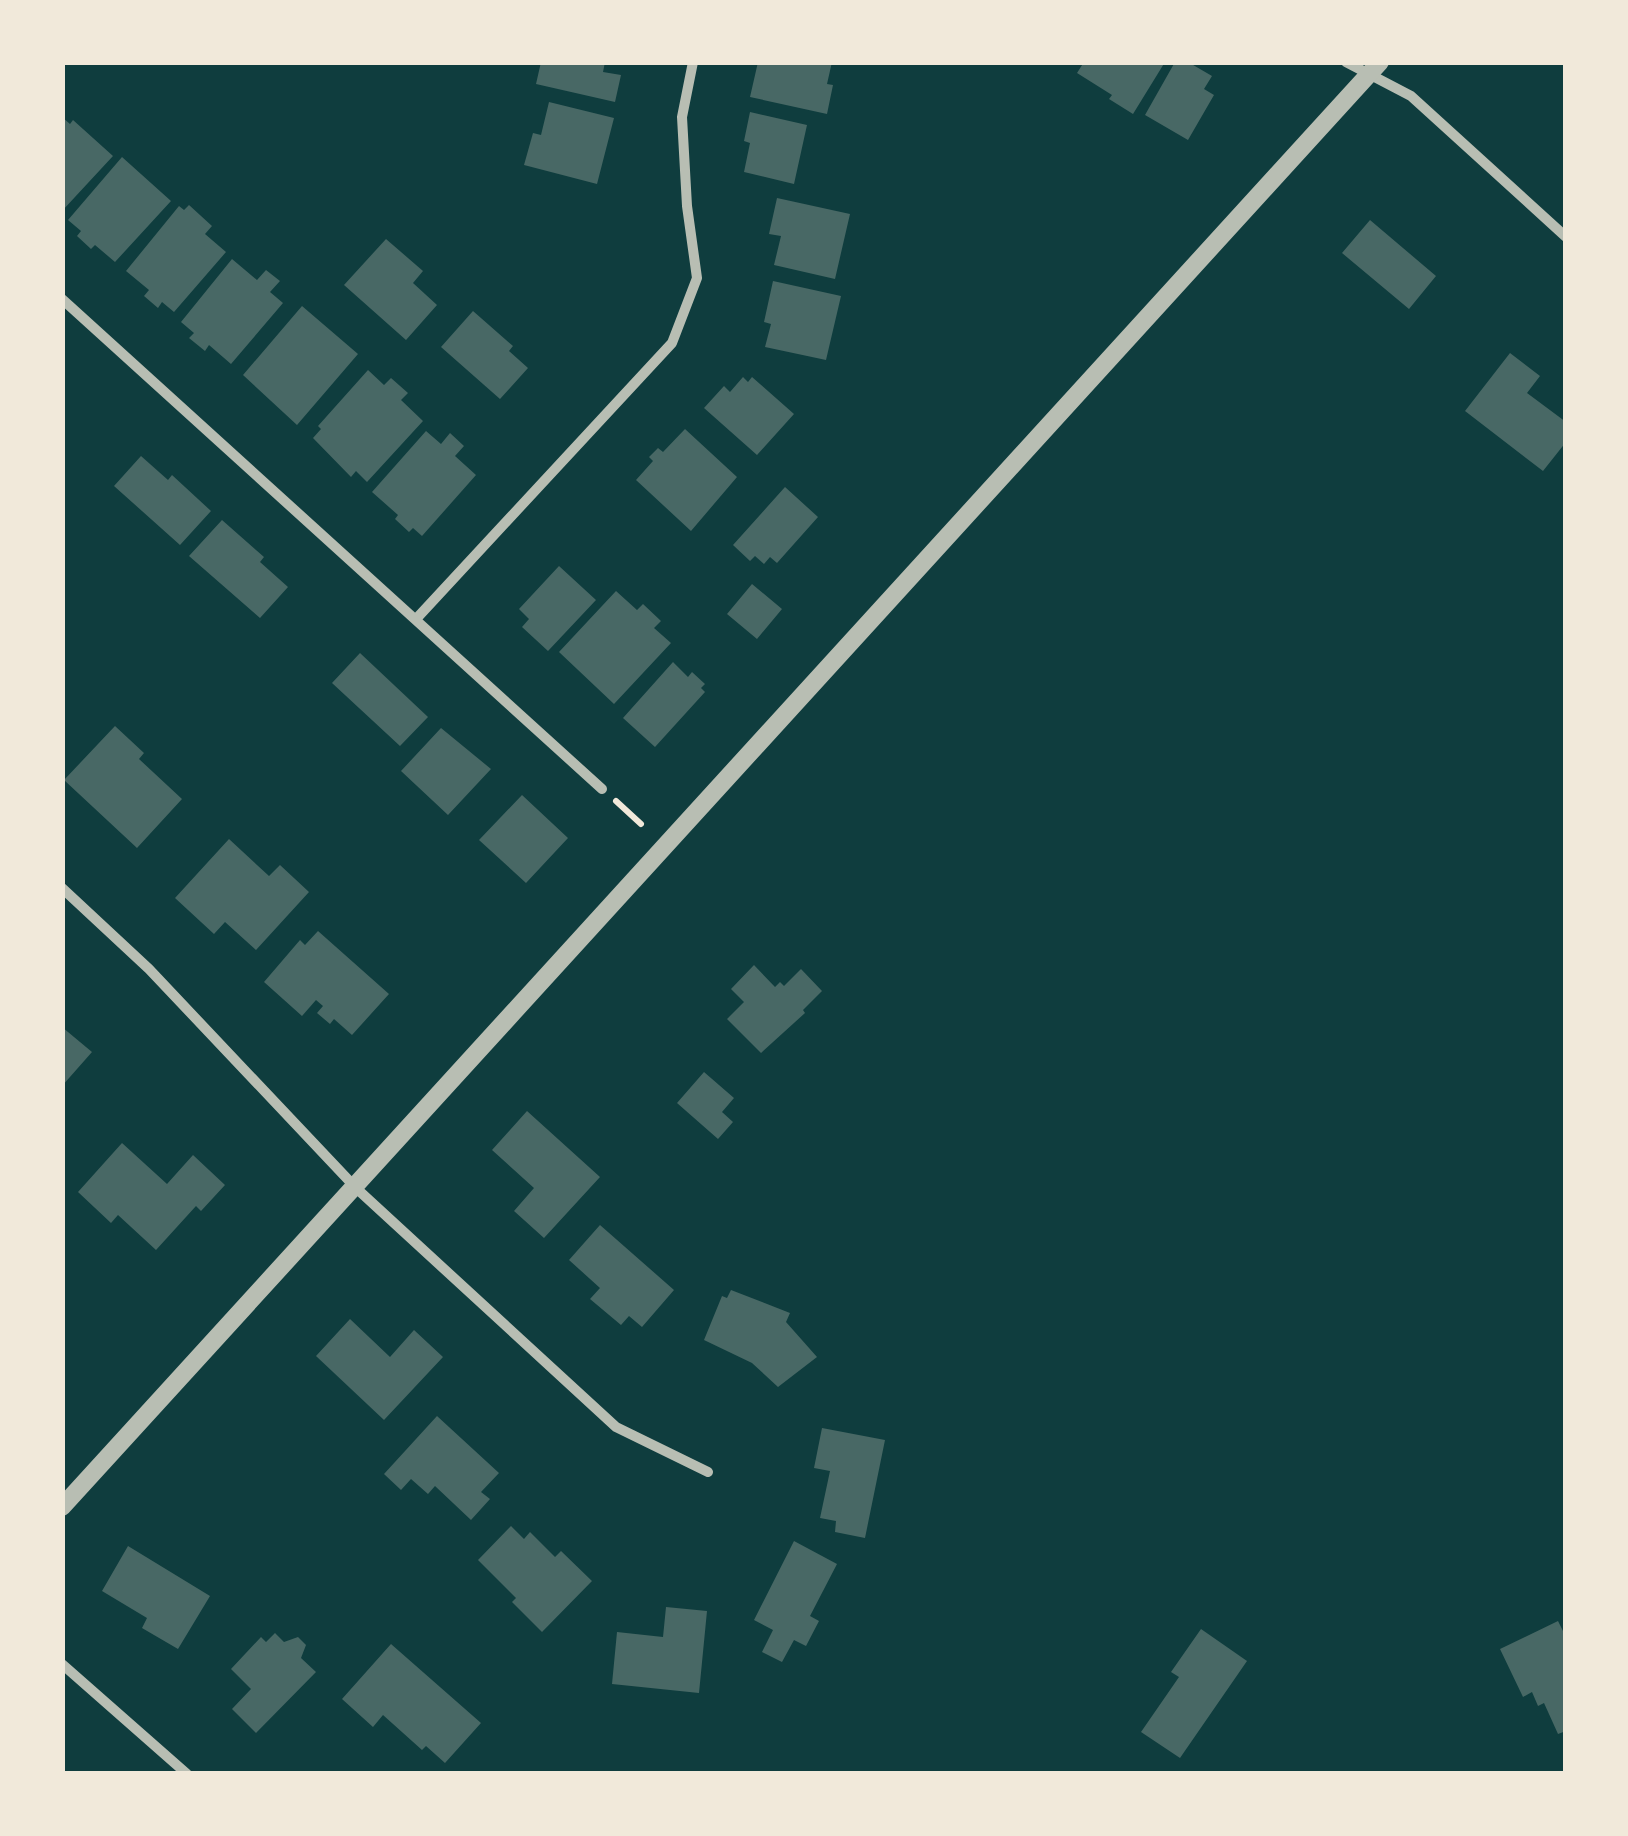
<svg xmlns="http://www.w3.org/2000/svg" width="1628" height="1836" font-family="Ubuntu,sans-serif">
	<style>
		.building { fill: #486865 }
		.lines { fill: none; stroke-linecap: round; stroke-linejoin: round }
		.path { stroke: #f1e9da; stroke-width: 6 }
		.minor { stroke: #b8beb3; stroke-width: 10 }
		.tertiary { stroke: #b8beb3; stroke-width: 18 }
	</style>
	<rect width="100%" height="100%" fill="#0f3d3e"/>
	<path class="building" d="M541 62H605L603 72 621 75 615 102 536 84Z
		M758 62H832L827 84 833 85 827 114 750 97Z
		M1084 62H1165L1133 114 1109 99 1112 95 1077 73Z
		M1175 62H1188L1212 76 1204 89 1214 95 1188 140 1145 115Z
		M549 102 614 118 597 184 524 165 533 133 541 135Z
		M750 112 807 125 794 184 744 172 750 143 744 141Z
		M62 117 70 124 73 120 113 156 62 211Z
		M122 157 171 201 115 262 95 245 91 249 77 236 81 231 68 220Z
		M777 198 850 214 835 279 774 265 781 236 769 234Z
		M189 205 212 226 205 234 226 252 174 312 162 302 158 308 144 296 149 290 126 271 179 206 184 210Z
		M1370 220 1436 276 1409 309 1342 253Z
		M386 239 423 271 413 283 437 305 406 340 344 285Z
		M232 259 257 280 266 270 280 281 270 292 283 303 231 364 209 345 205 351 189 338 194 333 181 322Z
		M773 281 841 296 826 360 765 347 771 324 764 322Z
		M302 306 358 354 297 425 243 375Z
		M473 311 513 346 509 351 528 368 500 399 441 347Z
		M1510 353 1540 376 1527 393 1566 422V442L1543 471 1465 411Z
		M368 370 384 385 391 378 408 393 401 400 423 421 367 482 356 471 351 477 313 438 321 429 318 426Z
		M743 377 748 382 752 377 794 414 757 455 704 408 724 386 730 392Z
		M685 429 737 477 691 531 636 480 653 461 649 457 658 448 663 452Z
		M426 431 441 444 450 433 464 446 455 456 476 475 422 536 413 528 409 532 395 519 398 515 372 492Z
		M141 456 168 480 172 475 211 511 180 545 114 486Z
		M785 487 818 517 777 563 770 557 764 564 755 556 750 561 733 545Z
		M222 520 264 557 260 562 288 587 260 618 189 556Z
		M559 566 596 600 548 651 522 627 529 619 519 609Z
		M752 584 782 609 757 639 727 614Z
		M616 591 637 610 643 604 661 621 654 628 671 643 614 704 559 652Z
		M360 653 428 717 400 746 332 683Z
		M673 662 688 677 692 672 705 684 701 688 705 692 655 747 623 718Z
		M115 726 144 753 139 759 182 799 137 848 64 780Z
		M441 728 491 769 448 815 401 771Z
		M522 795 568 838 526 883 479 840Z
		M229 839 269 876 280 865 309 892 256 950 225 922 214 934 175 898Z
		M318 931 389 994 352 1035 334 1019 330 1024 317 1013 323 1006 316 1000 302 1016 264 982 300 940 305 945Z
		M754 965 775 987 780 982 784 986 801 969 822 991 803 1010 805 1013 761 1053 727 1019 744 1002 731 989Z
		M62 1027 92 1052 62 1086Z
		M704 1072 734 1098 722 1112 733 1122 718 1139 677 1103Z
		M527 1111 600 1177 544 1238 514 1211 534 1188 492 1150Z
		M122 1143 167 1184 193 1155 225 1185 201 1211 196 1206 156 1250 118 1215 111 1223 78 1192Z
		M600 1225 674 1290 642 1327 629 1316 621 1325 590 1299 600 1288 569 1260Z
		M731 1290 790 1313 786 1322 817 1357 778 1387 752 1363 704 1340 722 1296 727 1298Z
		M350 1319 390 1357 414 1330 443 1357 384 1420 316 1356Z
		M437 1416 499 1473 481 1492 490 1499 471 1520 435 1486 428 1494 411 1479 401 1490 384 1474Z
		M822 1428 885 1440 865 1538 835 1532 836 1521 820 1518 830 1471 814 1468Z
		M511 1526 524 1539 530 1532 555 1557 561 1551 592 1581 542 1632 512 1602 516 1598 478 1560Z
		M794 1541 837 1564 810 1616 819 1621 806 1646 794 1640 782 1662 762 1652 773 1630 754 1620Z
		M128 1546 210 1596 178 1649 142 1628 147 1618 102 1591Z
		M666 1607 707 1611 699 1693 612 1684 617 1632 663 1637Z
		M1558 1621 1566 1637V1731L1558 1734 1544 1703 1538 1706 1532 1692 1523 1697 1500 1649Z
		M1201 1629 1247 1661 1180 1758 1141 1732 1179 1677 1171 1672Z
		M275 1633 284 1642 298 1637 306 1645 301 1658 316 1672 256 1733 232 1709 251 1689 231 1669 261 1637 266 1642Z
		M391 1644 481 1723 445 1763 426 1746 422 1750 383 1715 373 1727 342 1699Z"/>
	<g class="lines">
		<path class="path" d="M616 801 641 824"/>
		<path class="minor" d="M1346 62 1411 96 1566 237
			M62 299 602 789
			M417 618 672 343 697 278 687 206 682 117 693 62
			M62 888 149 969 356 1188 616 1427 708 1472
			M62 1664 187 1774"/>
		<path class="tertiary" d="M62 1507 1380 62"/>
	</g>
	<rect width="1628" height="1836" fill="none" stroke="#f1e9da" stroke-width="130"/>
</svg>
